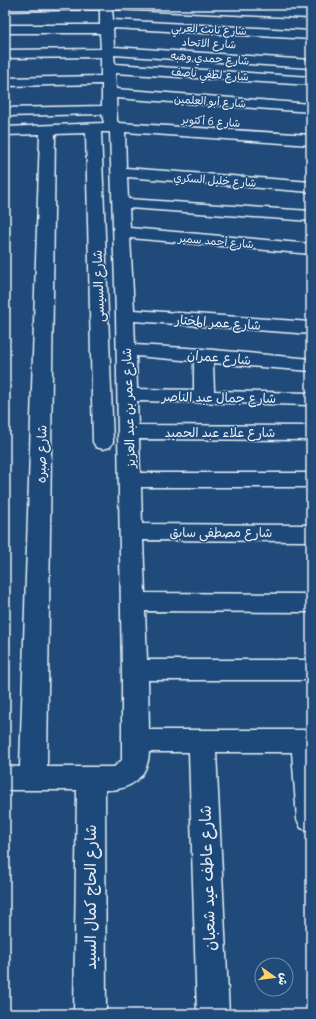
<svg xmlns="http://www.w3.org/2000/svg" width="316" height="1019" font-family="Delius,'Playpen Sans Arabic',sans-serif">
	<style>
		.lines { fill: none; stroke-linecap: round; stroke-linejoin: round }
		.minor-casing { stroke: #e8f1f8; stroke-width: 3 }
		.minor { fill: #1f4a7a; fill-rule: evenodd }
		.labels { text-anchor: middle; stroke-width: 3; stroke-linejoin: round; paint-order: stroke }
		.far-street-label { font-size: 11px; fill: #e8f1f8; stroke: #1f4a7a }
		.street-label { font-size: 13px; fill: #e8f1f8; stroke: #1f4a7a }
		.near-street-label { font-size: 16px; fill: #e8f1f8; stroke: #1f4a7a }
	</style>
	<rect width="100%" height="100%" fill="#1f4a7a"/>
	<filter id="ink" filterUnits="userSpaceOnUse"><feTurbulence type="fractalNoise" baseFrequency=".025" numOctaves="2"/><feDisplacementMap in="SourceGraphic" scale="8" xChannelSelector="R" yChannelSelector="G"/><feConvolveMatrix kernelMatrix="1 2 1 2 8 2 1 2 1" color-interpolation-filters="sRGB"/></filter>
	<g filter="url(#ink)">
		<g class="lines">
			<defs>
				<path id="minor" d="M5 5H192L311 10V18L112 9 113 20 311 31V39L113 28 114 47 311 60V68L114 55 115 64 311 77V85L115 73 116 89 311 104V112L116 98 117 121 119 123 311 135V145L125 132 126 168 311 182V192L127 177 128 199 311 211V221L129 208 130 228 311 244V254L130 238 134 310 311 322V334L134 321 135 345 203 349 311 359V371L213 363 214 391 311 393V405L137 401 138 425 311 426V440L139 439 140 473H311V487H141L142 524 311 525V541L143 540 145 593 311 594V612L145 611 147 660H311V680H148L149 730H311V831L301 828 297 819 292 752H216L229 1014H197L189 752H149C148 778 129 791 105 790L106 1014H74L77 790H5V766L20 767 40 134 5 135V127L104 123 102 114 5 116V108L102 106V84L5 86V78L101 76V57L5 58V50L101 49 100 33H5V25H100V9L5 11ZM101 132H110L116 315 122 670V760L114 767H47L55 134 86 133 93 442 96 447 103 449 110 447 113 442ZM136 356 194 361V390L137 389Z"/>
			</defs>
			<use href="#minor" class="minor-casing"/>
			<use href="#minor" class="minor"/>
		</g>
	</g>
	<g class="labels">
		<g class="far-street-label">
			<text transform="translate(209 29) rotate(3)" y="4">شارع ثابت العربي</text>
			<text transform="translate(209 43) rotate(3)" y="4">شارع الاتحاد</text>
			<text transform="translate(210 58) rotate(4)" y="4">شارع حمدي وهبه</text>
			<text transform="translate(210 74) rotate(4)" y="4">شارع لطفي ناصف</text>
			<text transform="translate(210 101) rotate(4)" y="4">شارع أبو العلمين</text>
			<text transform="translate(211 121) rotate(4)" y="4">شارع 6 أكتوبر</text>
			<text transform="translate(215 180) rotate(4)" y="4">شارع خليل السكري</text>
			<text transform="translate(216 241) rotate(5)" y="4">شارع أحمد سمير</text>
		</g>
		<g class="street-label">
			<text transform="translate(98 286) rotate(-92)" y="5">شارع السيسى</text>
			<text transform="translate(218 322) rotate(4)" y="5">شارع عمر المختار</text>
			<text transform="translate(219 357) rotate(5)" y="5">شارع عمران</text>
			<text transform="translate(219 397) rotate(1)" y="5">شارع جمال عبد الناصر</text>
			<text transform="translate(128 408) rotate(-92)" y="5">شارع عمر بن عبد العزيز</text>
			<text x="220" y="437">شارع علاء عبد الحميد</text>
			<text transform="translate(41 454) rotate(-89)" y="5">شارع صبره</text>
			<text x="221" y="537">شارع مصطفى سابق</text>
		</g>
		<g class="near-street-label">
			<text transform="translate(207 878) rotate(-92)" y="6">شارع عاطف عيد شعبان</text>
			<text transform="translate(90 897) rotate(-90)" y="6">شارع الحاج كمال السيد</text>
		</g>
	</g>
	<rect width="316" height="1019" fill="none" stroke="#1f4a7a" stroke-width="20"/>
	<rect x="10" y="10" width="296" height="999" fill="none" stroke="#e8f1f8" stroke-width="1.5" filter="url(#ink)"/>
	<g transform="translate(274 977) rotate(104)"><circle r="19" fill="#1f4a7a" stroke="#6f8dac"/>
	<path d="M0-3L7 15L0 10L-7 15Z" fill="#ffd166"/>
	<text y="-6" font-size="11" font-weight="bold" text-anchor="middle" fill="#e8f1f8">ش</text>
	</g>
</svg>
